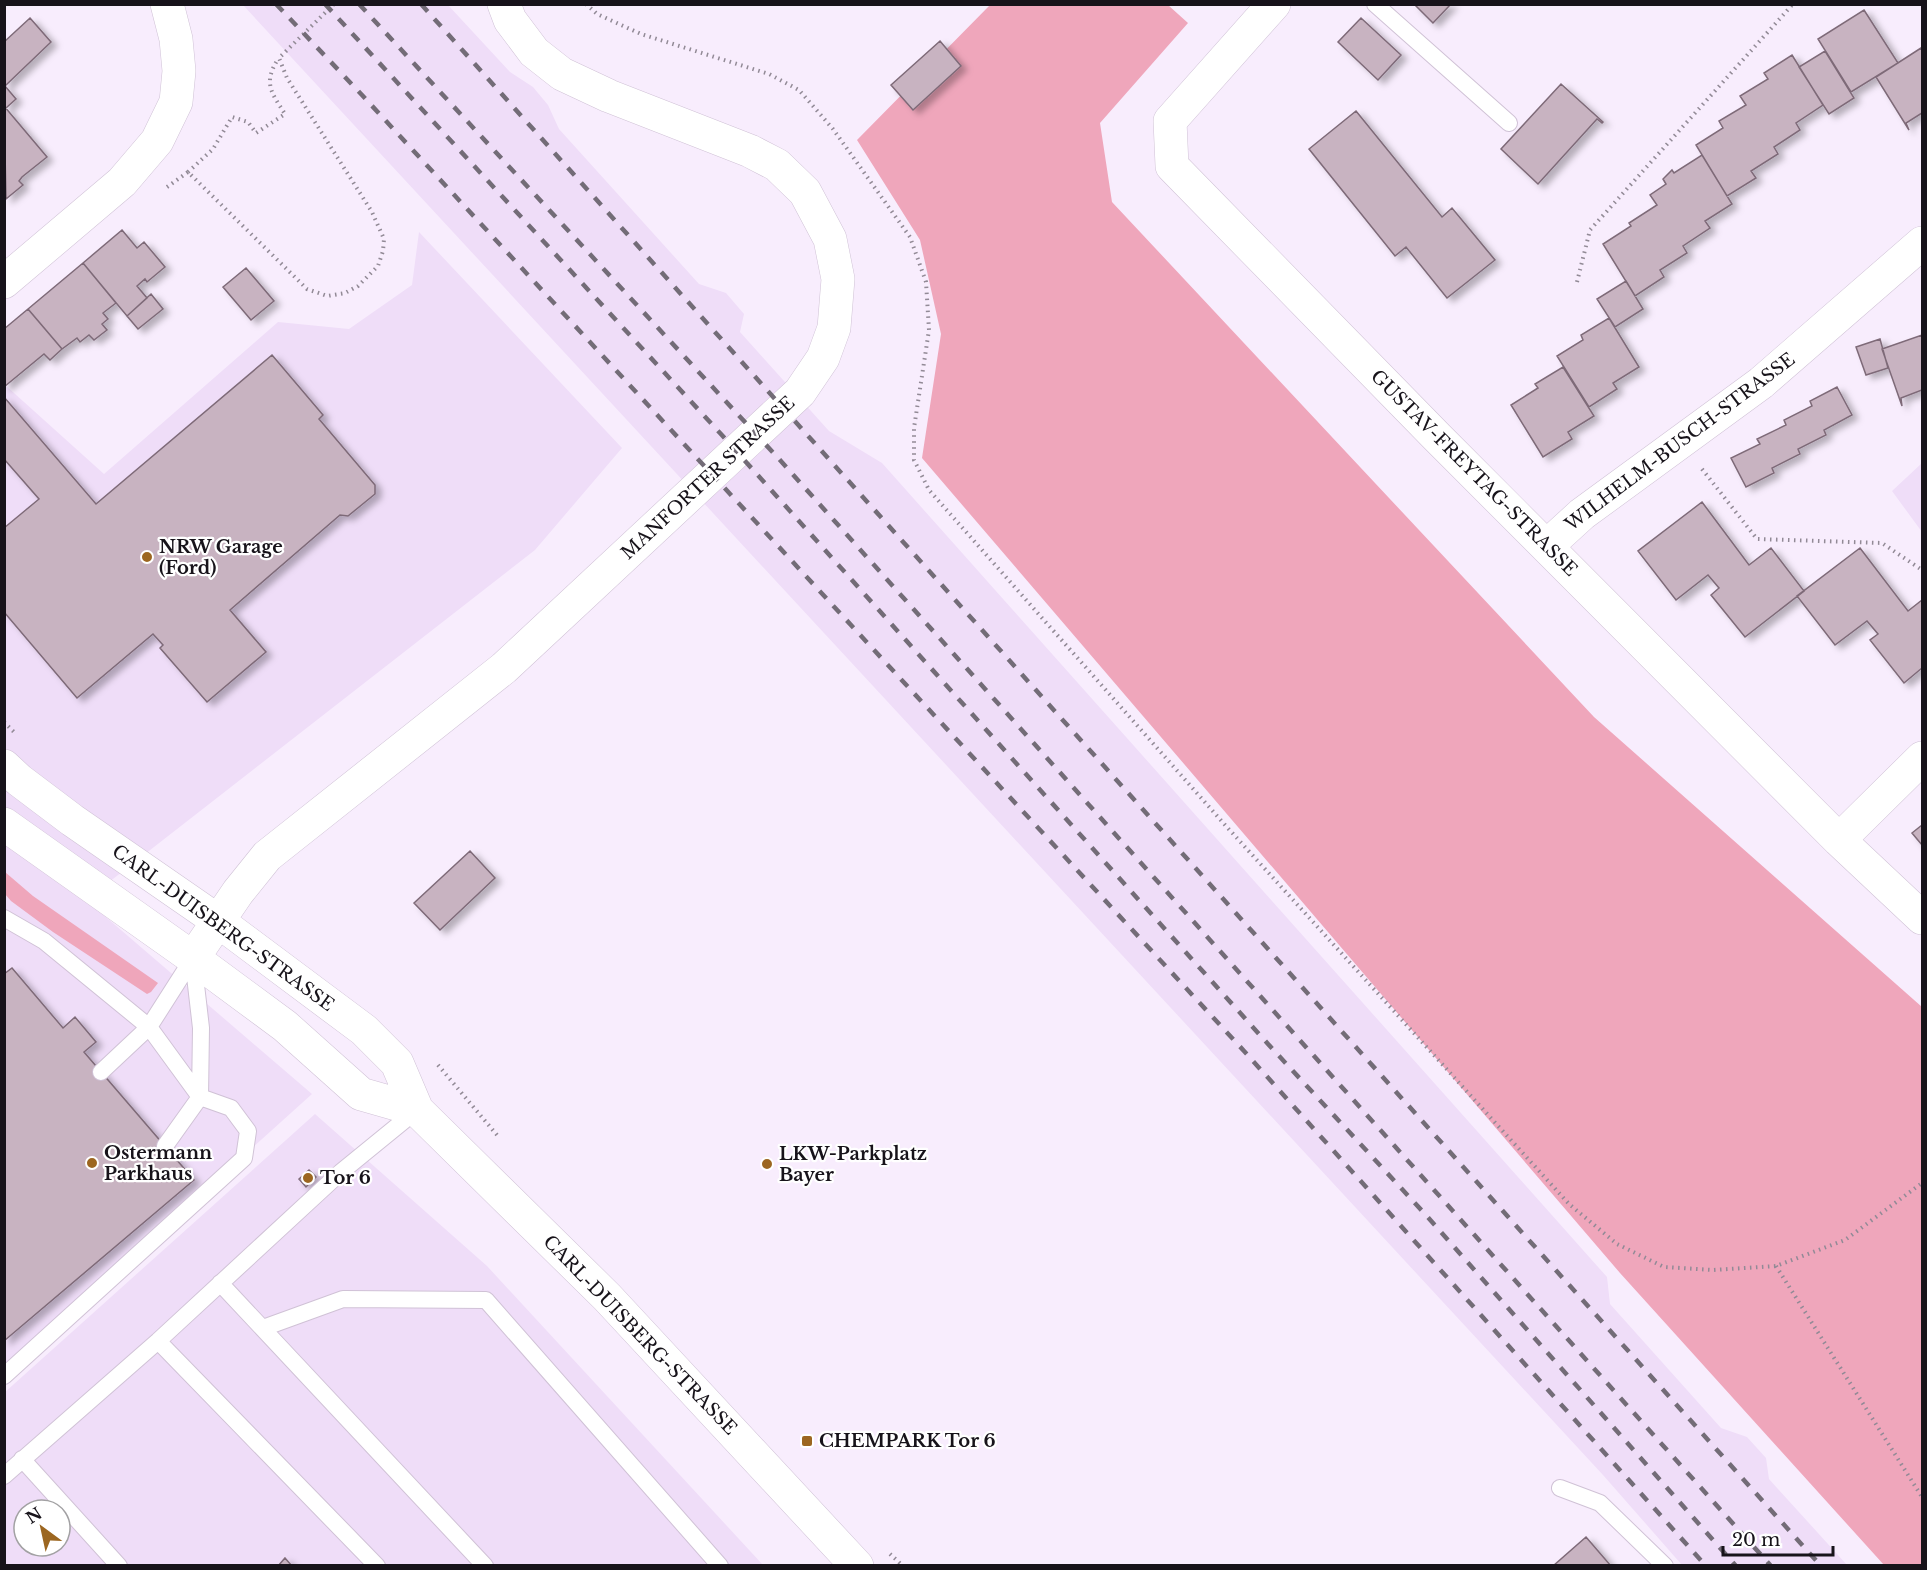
<svg xmlns="http://www.w3.org/2000/svg" width="1927" height="1570" font-family="'Libre Baskerville',serif">
	<style>
		.built { fill: #efddf8; fill-rule: evenodd }
		.green { fill: #efa6bb }
		.building { fill: #c8b3c1; stroke: #7e6a78; stroke-width: 1.5; filter: url(#shadow) }
		.lines { fill: none; stroke-linecap: round; stroke-linejoin: round }
		.lane-casing { stroke: #d0c2d6; stroke-width: 18 }
		.street-casing { stroke: #d0c2d6; stroke-width: 34 }
		.secondary-casing { stroke: #d0c2d6; stroke-width: 34 }
		.path { stroke: #928a96; stroke-width: 4; stroke-dasharray: 1.5 4.5; stroke-linecap: butt }
		.lane { stroke: #fff; stroke-width: 16 }
		.street { stroke: #fff; stroke-width: 33 }
		.secondary { stroke: #fff; stroke-width: 33 }
		.rail { stroke: #736c77; stroke-width: 4.5; stroke-dasharray: 10 10; stroke-linecap: butt }
		.poi-dot { fill: #9c6620; stroke: #fff; stroke-width: 2 }
		.labels { text-anchor: middle; stroke-width: 4.5; stroke-linejoin: round; paint-order: stroke }
		.street-label { font-size: 18px; fill: #17131a; stroke: #fff }
		.poi-label { font-size: 18px; font-weight: bold; fill: #17131a; stroke: #fff; text-anchor: start }
	</style>
	<defs>
		<filter id="shadow"><feDropShadow dx="6" dy="4" stdDeviation="3" flood-color="#0004"/></filter>
	</defs>
	<rect width="100%" height="100%" fill="#f8edfd"/>
	<path class="built" d="M243 5H448L510 72 533 87 548 105 559 129 699 284 726 293 744 314 740 332 829 431 882 463 1607 1277 1610 1304 1721 1428 1747 1437 1766 1458 1769 1479 1847 1565H1682L1603 1475Z
		M419 232 622 448 535 550 86 900 312 1094 5 1371 4 384 104 474 278 322 349 329 412 285Z
		M1922 463V532L1892 491Z
		M315 1114 487 1266 763 1565H5L4 1393ZM24 1510H60V1546H24Z"/>
	<path class="green" d="M990 5H1168L1188 23 1100 123 1112 202 1594 717 1922 1007V1565H1884L1620 1273 922 458 941 334 920 240 857 140Z
		M5 872 33 896 158 983 151 992 147 994 53 932 11 901 5 894Z"/>
	<path class="building" d="M1414 4H1451L1433 23Z
		M1864 10 1898 63 1851 92 1818 39Z
		M30 18 51 42 5 86 16 99 6 108 4 106V42Z
		M1361 18 1401 55 1378 80 1338 42Z
		M940 41 961 66 913 110 891 85Z
		M1921 48 1922 51V113L1906 123 1909 130 1876 77Z
		M1825 51 1854 98 1829 114 1799 67Z
		M1792 55 1823 105 1796 123 1800 130 1774 147 1778 154 1751 171 1756 178 1727 196 1696 145 1723 128 1719 121 1746 105 1740 96 1768 79 1764 73Z
		M1561 84 1603 122 1602 123 1597 119 1538 184 1501 149Z
		M4 106 47 157 22 177 19 181 23 185 6 199Z
		M1356 111 1442 217 1452 208 1495 260 1447 298 1406 247 1395 256 1309 149Z
		M1702 155 1732 204 1705 221 1710 228 1683 246 1687 253 1660 270 1664 277 1635 296 1603 244 1631 226 1629 223 1657 205 1650 195 1666 184 1663 179 1672 170 1674 173Z
		M122 230 137 248 144 242 165 267 147 282 145 279 137 286 147 298 127 316 83 263Z
		M83 263 116 303 103 313 108 319 102 324 107 330 94 340 89 335 80 342 77 338 62 349 28 309Z
		M246 268 274 301 251 320 223 287Z
		M1626 281 1643 309 1615 327 1597 299Z
		M151 294 163 309 138 329 127 316Z
		M28 309 62 349 50 360 44 354 4 387V329Z
		M1609 318 1639 367 1613 383 1617 389 1589 407 1557 356 1583 340 1581 335Z
		M1922 335V390L1901 398 1902 406 1882 349Z
		M1880 339 1888 368 1866 375 1856 347Z
		M272 355 323 415 319 419 375 485V494L348 516 340 515 230 610 266 652 207 702 160 648 163 645 153 634 77 698 4 612V528L39 499 4 459V397L96 504Z
		M1563 367 1594 416 1568 432 1572 439 1543 457 1511 405 1538 388 1535 384Z
		M1837 387 1852 415 1824 430 1826 435 1798 449 1800 454 1772 468 1774 473 1746 487 1731 458 1760 444 1757 439 1786 425 1784 420 1812 406 1810 401Z
		M1702 502 1749 565 1771 548 1804 591 1745 637 1711 595 1719 588 1708 575 1676 600 1638 551Z
		M1860 548 1908 611 1922 600V668L1904 683 1870 640 1878 634 1867 621 1835 645 1797 596Z
		M1922 825V845L1912 833Z
		M470 851 495 878 440 930 414 903Z
		M12 968 63 1028 75 1017 96 1042 84 1052 194 1180 4 1341V974Z
		M309 1170 316 1177 306 1187 299 1179Z
		M1586 1537 1611 1566H1553Z
		M285 1558 292 1566H278Z"/>
	<g class="lines">
		<defs>
			<path id="lane" d="M1375 4 1509 123
				M4 918 44 941 149 1027 200 1097 231 1108 248 1131 244 1158 4 1376
				M101 1072 149 1027 193 958
				M165 1146 200 1097 201 1028 193 959
				M220 1283 485 1566
				M263 1328 343 1299 486 1300 720 1566
				M158 1341 377 1566
				M22 1459 119 1566
				M4 1476 158 1341 341 1172 417 1110
				M1560 1488 1600 1503 1665 1566"/>
			<path id="street" d="M1274 4 1170 121 1172 166 1437 437 1839 840 1922 918
				M4 282 122 182 157 141 176 102 179 71 176 39 167 4
				M1547 546 1582 514 1761 383 1922 243
				M1839 840 1922 758"/>
			<path id="secondary" d="M4 766 19 780 72 820 218 921 364 1030 397 1063 417 1110 607 1297 857 1566
				M4 824 193 958 285 1026 361 1094 417 1110
				M193 958 238 892 267 856 504 668 800 392 823 358 834 328 838 279 830 239 805 192 777 165 750 151 609 96 562 74 534 52 510 20 504 4"/>
		</defs>
		<use href="#lane" class="lane-casing"/>
		<use href="#street" class="street-casing"/>
		<use href="#secondary" class="secondary-casing"/>
		<path class="path" d="M586 4 597 14 641 34 769 74 799 90 833 129 910 237 926 282 929 330 914 428V460L929 490 1226 826 1569 1204 1617 1244 1664 1267 1713 1270 1776 1266 1845 1240 1922 1183
			M188 172 213 149 232 117 248 122 256 133 285 114C271 92 263 83 278 59
			M167 187 188 172 307 289 327 296 345 293 358 286 378 266 383 251 384 239 372 212 287 78 279 58 334 4
			M1577 282 1590 230 1793 4
			M1702 469 1757 539 1882 543 1922 570
			M4 722 14 732
			M438 1065 497 1135
			M1776 1266 1922 1497
			M890 1554 903 1566"/>
		<use href="#lane" class="lane"/>
		<use href="#street" class="street"/>
		<use href="#secondary" class="secondary"/>
		<path class="rail" d="M276 4 362 95 1244 1051 1706 1566
			M325 4 720 433 1268 1044 1425 1214 1736 1566
			M359 4 779 459 1771 1566
			M421 4 1821 1566"/>
	</g>
	<g class="poi-dot">
		<circle cx="147" cy="557" r="6"/>
		<circle cx="92" cy="1163" r="6"/>
		<circle cx="767" cy="1164" r="6"/>
		<circle cx="308" cy="1178" r="6"/>
		<rect x="801" y="1435" width="12" height="12" rx="3"/>
	</g>
	<g class="labels">
		<g class="street-label">
			<text transform="translate(1680 442) rotate(-37)" y="6">WILHELM-BUSCH-STRASSE</text>
			<text transform="translate(1474 473) rotate(45)" y="6">GUSTAV-FREYTAG-STRASSE</text>
			<text transform="translate(708 478) rotate(-43)" y="6">MANFORTER STRASSE</text>
			<text transform="translate(223 928) rotate(36)" y="6">CARL-DUISBERG-STRASSE</text>
			<text transform="translate(640 1335) rotate(46)" y="6">CARL-DUISBERG-STRASSE</text>
		</g>
		<g class="poi-label">
			<text x="159" y="553">NRW Garage<tspan x="159" dy="21">(Ford)</tspan></text>
			<text x="104" y="1159">Ostermann<tspan x="104" dy="21">Parkhaus</tspan></text>
			<text x="779" y="1160">LKW-Parkplatz<tspan x="779" dy="21">Bayer</tspan></text>
			<text x="320" y="1184">Tor 6</text>
			<text x="819" y="1447">CHEMPARK Tor 6</text>
		</g>
	</g>
	<rect width="1927" height="1570" fill="none" stroke="#17131a" stroke-width="12"/>
	<g transform="translate(42 1528) rotate(327)"><circle r="28" fill="#ffffff" stroke="#a2a1a3" stroke-width="1.5"/>
	<path d="M0-4.5L10 22L0 15L-10 22Z" fill="#9c6620"/>
	<text y="-9" font-size="16" font-weight="bold" text-anchor="middle" fill="#17131a">N</text>
	</g>
	<path d="M1723 1546v9h110v-9" fill="none" stroke="#17131a" stroke-width="3"/>
	<text x="1732" y="1546" font-size="18" fill="#17131a" stroke="#ffffff" stroke-width="4.5" paint-order="stroke">20 m</text>
</svg>
